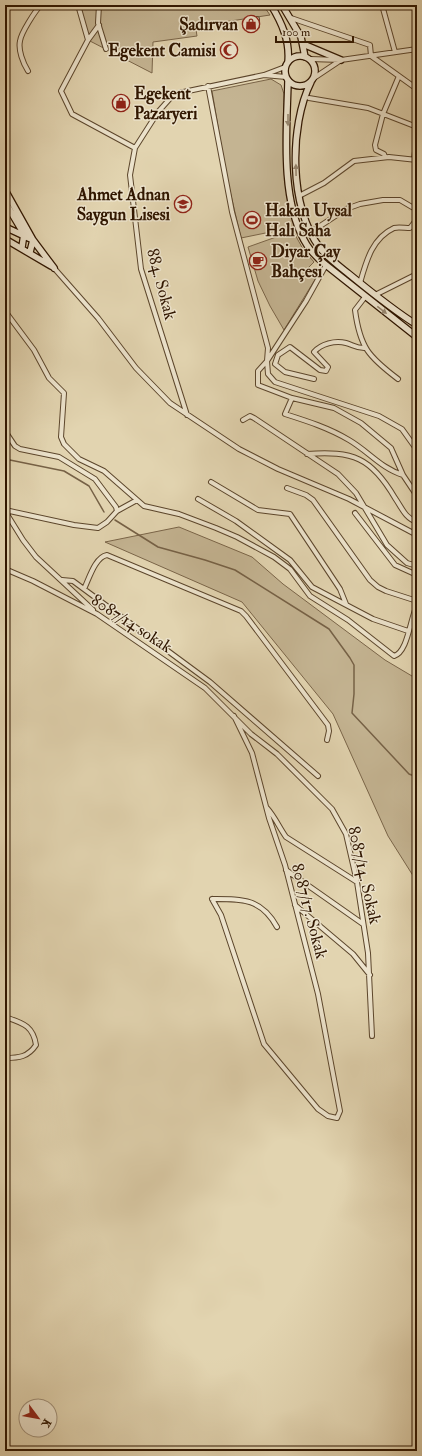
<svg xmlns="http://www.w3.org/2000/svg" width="422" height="1456" font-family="'IM FELL Double Pica',serif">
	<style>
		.green { fill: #c4b492; stroke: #7a6549 }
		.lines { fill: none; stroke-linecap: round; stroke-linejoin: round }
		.stream { stroke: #766146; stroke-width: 1.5 }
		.street-casing { stroke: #5c462c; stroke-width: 6 }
		.secondary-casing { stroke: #301600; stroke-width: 8 }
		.street { stroke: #ece3cc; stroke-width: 4 }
		.secondary { stroke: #ece3cc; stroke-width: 5.5 }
		.oneway { fill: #978770 }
		.labels { text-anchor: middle; stroke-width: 3; stroke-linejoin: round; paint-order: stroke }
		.poi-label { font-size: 17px; font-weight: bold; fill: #301600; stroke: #ece3cc; text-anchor: end }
		.street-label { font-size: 17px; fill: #301600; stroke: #ece3cc }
	</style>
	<rect width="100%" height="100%" fill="#e2d4b0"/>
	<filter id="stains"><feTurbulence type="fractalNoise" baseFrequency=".005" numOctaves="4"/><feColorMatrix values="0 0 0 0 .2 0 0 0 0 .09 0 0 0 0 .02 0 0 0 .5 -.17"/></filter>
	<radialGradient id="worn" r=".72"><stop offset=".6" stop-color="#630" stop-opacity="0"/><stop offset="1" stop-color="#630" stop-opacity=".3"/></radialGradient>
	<path class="green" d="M79 5H263L270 15 211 24 195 23 197 36 153 42 152 73 88 40Z
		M271 79 281 85 284 94C283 138 280 185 295 227L241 238 226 174 212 91Z
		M293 231 303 249 314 262 307 269 316 278 284 330 270 306 258 281 248 247Z
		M179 527 252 557 283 584 385 660 417 679V882L388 836 333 714 242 602 105 542Z"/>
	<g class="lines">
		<path class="stream" d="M5 459 64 471 89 486 104 512
			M115 520 158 547 205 560 235 570 329 629 350 658 354 665V694L352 713 409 774 417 777"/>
		<defs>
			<path id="street" d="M78 5 88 40 61 91 72 114 135 148
				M99 5 98 23 106 49
				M382 5 395 52
				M291 18 370 45 371 56 417 89
				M248 28 257 26V19
				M88 40 99 25
				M310 59 341 60 314 78
				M341 60 417 49
				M28 71C23 63 18 50 20 41 21 33 35 11 41 5
				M264 75 285 67
				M208 86 232 212 268 348 267 361 258 371V385L292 398 334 408 361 423 391 448 403 475 417 496
				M309 98 368 108 417 127
				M385 157 384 154 376 150 375 145 383 114 399 76
				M414 159 417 137
				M299 196 324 183 354 161 389 157 417 160
				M311 232 346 209 360 204 383 200H400L417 210
				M326 265 306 301 267 361 268 374 275 382 379 416 402 429 417 450
				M54 268 98 318 136 368 170 403 239 449 278 469 349 499 417 535
				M360 283C366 262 372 238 394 228 398 227 405 228 410 228L417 219
				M375 295 417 274
				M365 297 355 310C360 348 369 357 398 379
				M5 311 34 350 49 378 64 393 61 437 64 444 79 459 104 471 144 506 179 514 216 528 237 537 274 557 290 569 310 596 348 620 394 656C408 652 410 619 417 605
				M314 379 285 372 275 364 278 355 290 347 320 370 326 371 328 367 314 352C321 344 335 340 346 343 353 345 356 348 364 348
				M292 398 285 414C307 421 329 428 349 440 368 451 382 469 403 475
				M187 415 141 269 130 175 135 148 158 112 174 94 264 75 286 77
				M243 420 250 416 254 418 338 474 356 493 387 545 407 563 417 566
				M5 431 15 446 20 449 59 457 95 479 116 507 117 511 107 522 98 528 74 525 5 510
				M307 454C353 451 371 457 395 498 402 508 405 518 417 522
				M211 482 258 510 290 514 340 589 346 604
				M287 488 306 495 313 500 370 580 378 587 386 591 417 601
				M198 499 236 521 290 560 312 587 373 619 408 631
				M5 511 23 540 36 557 93 610
				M117 511 137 500
				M355 513 395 565 417 575
				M5 569 33 581 97 614 205 688 251 734 277 754 332 809 346 834 357 882 368 953 372 1036
				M62 580 73 581 210 682 318 776
				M84 589C89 579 95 557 107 555L241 611 246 616 328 725 329 731 327 740
				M267 808C275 817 279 827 286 837L357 882
				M286 870 363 924
				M212 899 221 915 264 1044 318 1109 328 1116 337 1118 340 1111 318 994 285 865 269 818 252 753 234 716
				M212 899C242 899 261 898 277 927
				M295 905 353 954 370 975
				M5 1017C22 1023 33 1025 36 1045 28 1057 19 1058 5 1058"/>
			<path id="secondary" d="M271 5C282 23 290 41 288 62
				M282 5 301 37 305 57
				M303 44 341 60
				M285 71a15 15 0 1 1 30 0a15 15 0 1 1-30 0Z
				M288 81C287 129 280 196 304 240 309 250 317 258 326 265L417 337
				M311 82C289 126 289 208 320 248 328 258 339 266 349 274 371 292 393 310 417 325
				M5 190 33 240 54 268
				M5 202 24 234 22 247
				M5 227 33 240 30 252
				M5 239 51 266"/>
		</defs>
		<use href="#street" class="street-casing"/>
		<use href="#secondary" class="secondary-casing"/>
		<use href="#street" class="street"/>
		<use href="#secondary" class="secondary"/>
	</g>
	<defs><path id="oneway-solid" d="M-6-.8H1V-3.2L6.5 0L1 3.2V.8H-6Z"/></defs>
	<g class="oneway">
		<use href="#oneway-solid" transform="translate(288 120) rotate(90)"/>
		<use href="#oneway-solid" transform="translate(296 170) rotate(-91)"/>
		<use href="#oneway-solid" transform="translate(382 310) rotate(38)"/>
	</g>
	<defs>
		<symbol id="shop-ring" viewBox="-11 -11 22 22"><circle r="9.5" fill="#ece3cc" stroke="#8f2418" stroke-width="1.5"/><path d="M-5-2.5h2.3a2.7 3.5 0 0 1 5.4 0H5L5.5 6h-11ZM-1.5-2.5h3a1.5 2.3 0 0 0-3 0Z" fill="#8f2418"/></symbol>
		<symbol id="mosque-ring" viewBox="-11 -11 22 22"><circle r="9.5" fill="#ece3cc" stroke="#8f2418" stroke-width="1.5"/><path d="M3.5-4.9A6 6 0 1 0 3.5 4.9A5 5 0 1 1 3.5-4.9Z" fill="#8f2418"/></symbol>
		<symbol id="school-ring" viewBox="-11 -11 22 22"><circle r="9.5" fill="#ece3cc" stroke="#8f2418" stroke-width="1.5"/><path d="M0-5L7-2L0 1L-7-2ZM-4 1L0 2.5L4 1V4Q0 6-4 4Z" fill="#8f2418"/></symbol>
		<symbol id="stadium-ring" viewBox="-11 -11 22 22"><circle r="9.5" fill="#ece3cc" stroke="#8f2418" stroke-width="1.5"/><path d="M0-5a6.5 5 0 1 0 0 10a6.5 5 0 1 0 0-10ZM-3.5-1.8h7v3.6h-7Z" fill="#8f2418"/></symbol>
		<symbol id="cafe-ring" viewBox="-11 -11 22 22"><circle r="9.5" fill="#ece3cc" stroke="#8f2418" stroke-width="1.5"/><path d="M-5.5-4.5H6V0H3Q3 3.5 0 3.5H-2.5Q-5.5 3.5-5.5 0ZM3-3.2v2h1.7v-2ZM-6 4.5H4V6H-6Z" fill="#8f2418"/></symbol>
	</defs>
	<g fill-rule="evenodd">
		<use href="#shop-ring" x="241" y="14" width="20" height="20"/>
		<use href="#mosque-ring" x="219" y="40" width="20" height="20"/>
		<use href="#shop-ring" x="111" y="93" width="20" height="20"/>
		<use href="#school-ring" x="173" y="194" width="20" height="20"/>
		<use href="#stadium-ring" x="242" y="210" width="20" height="20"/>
		<use href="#cafe-ring" x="248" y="251" width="20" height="20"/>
	</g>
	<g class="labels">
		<g class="poi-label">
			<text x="238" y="30">Şadırvan</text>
			<text x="216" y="56">Egekent Camisi</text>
			<text x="134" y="99" text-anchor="start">Egekent<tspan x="134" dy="20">Pazaryeri</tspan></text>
			<text x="170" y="200">Ahmet Adnan<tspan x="170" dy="20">Saygun Lisesi</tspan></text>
			<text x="265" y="216" text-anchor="start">Hakan Uysal<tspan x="265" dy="20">Halı Saha</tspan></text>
			<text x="271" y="257" text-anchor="start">Diyar Çay<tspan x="271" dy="20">Bahçesi</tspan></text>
		</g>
		<g class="street-label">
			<text transform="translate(162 284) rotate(75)" y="6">884. Sokak</text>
			<text transform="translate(132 623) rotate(33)" y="6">8087/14 sokak</text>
			<text transform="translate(365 875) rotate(77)" y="6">8087/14. Sokak</text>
			<text transform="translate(310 911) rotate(75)" y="6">8087/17. Sokak</text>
		</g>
	</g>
	<rect width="422" height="1456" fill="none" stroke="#e2d4b0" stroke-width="20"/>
	<rect x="6" y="6" width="410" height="1444" fill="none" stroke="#301600" stroke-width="2"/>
	<rect x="10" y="10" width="402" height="1436" fill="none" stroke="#301600"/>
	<g transform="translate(38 1418) rotate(122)"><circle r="19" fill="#ece3cc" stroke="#a1917a"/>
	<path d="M0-3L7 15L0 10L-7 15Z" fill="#8f2418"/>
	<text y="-6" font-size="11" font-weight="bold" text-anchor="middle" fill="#301600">K</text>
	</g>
	<path d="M276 36v6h77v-6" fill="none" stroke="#301600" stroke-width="2"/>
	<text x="282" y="36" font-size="12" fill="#301600" stroke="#ece3cc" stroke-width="3" paint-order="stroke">100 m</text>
	<rect width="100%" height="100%" filter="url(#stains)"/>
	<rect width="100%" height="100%" fill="url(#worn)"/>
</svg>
